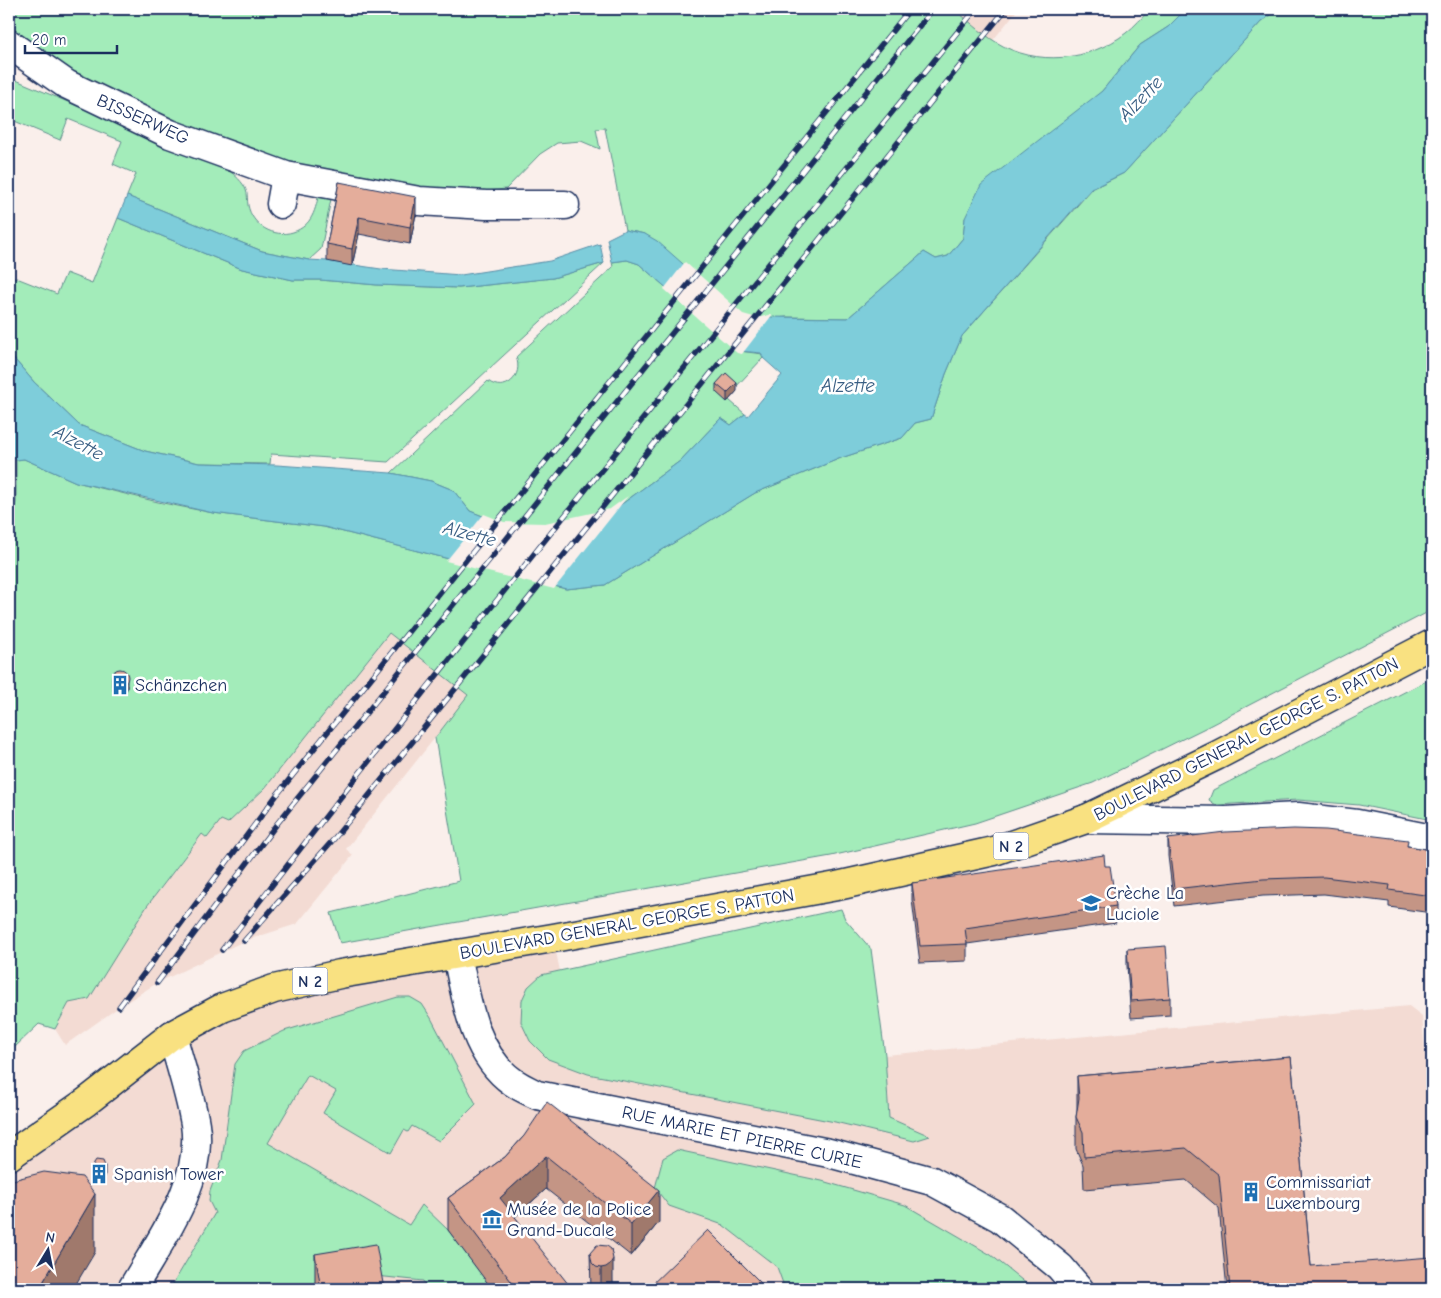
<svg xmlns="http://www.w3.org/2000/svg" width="1441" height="1298" font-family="'Comic Neue',sans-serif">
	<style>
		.built { fill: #f3dbd3 }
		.green { fill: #a3ecba; stroke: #5f8e8c }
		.water { fill: #7ecdda; stroke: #568ea8 }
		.pier { fill: #faefeb }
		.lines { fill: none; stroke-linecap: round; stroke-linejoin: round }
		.street-casing { stroke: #1b2f5e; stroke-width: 31 }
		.secondary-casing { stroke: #1b2f5e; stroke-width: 31 }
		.primary-casing { stroke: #1b2f5e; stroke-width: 31 }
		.street { stroke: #fff; stroke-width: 28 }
		.secondary { stroke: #fff; stroke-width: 28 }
		.primary { stroke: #f9e181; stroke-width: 28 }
		.rail-casing { stroke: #1b2f5e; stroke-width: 5.5 }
		.rail { stroke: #fff; stroke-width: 4; stroke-dasharray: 11; stroke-linecap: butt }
		.wall { fill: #c49585; stroke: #1b2f5e }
		.shaded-wall { fill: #a0796c; stroke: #1b2f5e }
		.building { fill: #e4ad9b; stroke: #1b2f5e }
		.labels { text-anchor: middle; stroke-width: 5; stroke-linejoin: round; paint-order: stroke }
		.shield { fill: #fff; stroke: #5f6d8e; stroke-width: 1 }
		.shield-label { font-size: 16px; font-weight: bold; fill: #1b2f5e }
		.street-label { font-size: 18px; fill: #1b2f5e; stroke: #fff }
		.poi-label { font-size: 18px; fill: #1b2f5e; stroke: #fff; text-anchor: start }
		.water-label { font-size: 19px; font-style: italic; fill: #395e83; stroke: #fff }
	</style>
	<rect width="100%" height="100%" fill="#faefeb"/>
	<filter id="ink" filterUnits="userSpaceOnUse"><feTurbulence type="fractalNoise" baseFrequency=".02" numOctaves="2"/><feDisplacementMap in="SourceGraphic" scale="10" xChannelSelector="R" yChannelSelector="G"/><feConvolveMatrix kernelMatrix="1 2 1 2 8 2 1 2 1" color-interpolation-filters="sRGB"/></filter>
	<g filter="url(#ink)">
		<path class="built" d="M888 9H1018L346 849 353 855 297 924 244 941 157 983 119 1007 65 1045 55 1029 69 1003 147 906 202 834 221 820 228 823 265 788Z
			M553 938 560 971 541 975 588 1074 835 1122 914 1141 889 1118 885 1055 1409 1006 1422 1016 1432 1141V1289H9V1156L222 1008Z"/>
		<path class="green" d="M9 9H954C968 20 981 33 996 42 1036 67 1090 61 1126 33 1135 26 1142 17 1151 9H1186L1168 27 1140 45 1102 91 965 218 963 238 948 256 936 259 924 252 848 318 786 317 757 320 742 316 645 234 625 230 605 128 596 129 600 149 581 141 557 143 540 154 506 189 486 191 421 188 289 163 175 123 69 75 9 34Z
			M1279 9H1432V610L1207 727 1093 783 975 823 831 856 340 943 331 913 459 881 435 738 468 695 389 633 265 788 228 823 221 820 207 838 202 834 147 906 89 999 69 1003 55 1029 39 1024 14 1048 9 1049V534L16 502V460L24 459 76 482 158 502 213 513 324 527 566 589 605 585 755 493 841 458 902 438 915 423 931 419 946 374 962 336 1092 189 1124 173 1261 22Z
			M16 80 228 170C235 175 243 182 246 190 248 195 247 200 248 205 252 226 274 238 293 232 312 226 316 209 319 192L332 194 321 249 309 260 262 251 127 196 136 174 113 164 122 141 68 119 60 140 12 120 9 128V96Z
			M118 218 242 269 293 280H320L377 285 459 288 553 278 604 263 388 462 271 454 270 464 199 463 145 451 79 425 34 382 9 353V275L57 294 66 273 92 283Z
			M627 260 639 264 739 351 763 354V358L734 389 727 402 729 400 745 414 731 425 721 418 680 461 611 512 545 526 503 524 470 511 453 490 431 481 391 473 488 381C505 394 524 376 516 357L613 267 612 262Z
			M1432 678V820L1359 805 1298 800 1216 805 1209 800 1213 790Z
			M841 909 845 919 871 949 885 1055 889 1118 930 1136 914 1141 835 1122 588 1074 548 1059 530 1041 521 1022 522 1000 528 987 541 975Z
			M398 997H410L422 1004 431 1018 476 1104 439 1141 412 1126 408 1132 404 1130 391 1153 323 1113 336 1091 308 1075 268 1143 409 1225 422 1205 448 1230 493 1289H428L423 1281 376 1276 315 1286 311 1289H170L215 1213 209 1201 210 1191 222 1160 235 1064 244 1051 284 1031Z
			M677 1150 822 1181 905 1205 991 1255 1033 1289H785L777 1267 723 1225 669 1206 655 1188 663 1158Z"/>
		<path class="water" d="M1186 9H1279L1261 22 1124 173 1091 189 962 336 946 374 931 419 915 423 902 438 841 458 755 493 605 585 566 589 324 527 213 513 76 482 24 459 16 460 9 453V353L34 382 79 425 145 451 199 463 277 465 391 473 431 481 453 490 470 511 503 524 545 526 611 512 680 461 721 418 731 425 745 414 748 416 782 375 763 358 761 353 739 351 639 264 627 260 612 262 607 239 625 230 645 234 657 241 742 316 757 320 769 317 848 318 924 252 936 259 948 256 963 238 965 218 981 185 1102 91 1140 45 1168 27Z
			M127 196 262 251 309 260 327 261 381 269 461 275 550 261 600 244 604 263 553 278 459 288 377 285 320 280H293L242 269 118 218Z"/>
		<path class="pier" d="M685 262 743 314 757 318 773 314 742 354 737 353 664 289Z
			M628 496 554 589 446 561 484 514 504 522 545 523 610 509Z"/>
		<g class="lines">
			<defs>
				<path id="street" d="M9 44 66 84 170 134 286 176 419 201 486 205H565
					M281 204 286 176
					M1086 819 1226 821 1298 817 1357 824 1432 839
					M457 954C466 998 473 1054 513 1082 520 1087 529 1091 537 1095L829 1153 932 1181 1000 1218 1060 1267 1079 1289"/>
				<path id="secondary" d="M132 1289C160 1240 204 1183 195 1124 190 1094 180 1064 172 1035"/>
				<path id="primary" d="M9 1156 86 1102 172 1035 222 1008 274 989 340 974 553 938 837 886 994 851 1086 819 1216 756 1432 644"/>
			</defs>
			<use href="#street" class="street-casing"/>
			<use href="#secondary" class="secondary-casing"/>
			<use href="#primary" class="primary-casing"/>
			<use href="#street" class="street"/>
			<use href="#secondary" class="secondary"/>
			<use href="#primary" class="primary"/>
			<defs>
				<path id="rail" d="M244 941 333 840 1006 9
					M222 950C467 631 723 321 976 9
					M157 983 276 825 933 9
					M119 1007 276 796 910 9"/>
			</defs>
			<use href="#rail" class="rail-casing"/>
			<use href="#rail" class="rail"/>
		</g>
		<path class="wall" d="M339 182 416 214 410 244 359 234 352 266 327 261V244Z
			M716 384 737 391 727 402 716 392Z
			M112 678 127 684V689L124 693H118L114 691 112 686Z
			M1168 839 1408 846 1432 850V913L1389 907V902L1324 894 1263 896 1174 906 1168 856Z
			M1105 866 1116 906V923L967 944V961L920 963 912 900V883Z
			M1127 949 1170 998V1015L1131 1018 1127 966Z
			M1291 1057 1311 1266 1432 1289H1227L1219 1208 1186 1180 1084 1189 1083 1165 1076 1149V1117L1077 1111V1076Z
			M524 1136 659 1222 631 1256 546 1189 515 1217 569 1289H492L448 1230V1198L505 1157Z
			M94 1163 105 1174 103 1178 98 1179 94 1175Z
			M611 1249 613 1289H591L590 1253Z
			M315 1254 384 1289H315Z"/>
		<path class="shaded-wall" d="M13 51V76L9 83V58Z
			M416 197V214L410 244V227Z
			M359 217V234L352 266V249Z
			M737 383V391L727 402V393Z
			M127 676V689L124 693V684Z
			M546 1156V1189L500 1230V1198Z
			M105 1166V1174L103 1178 98 1179V1170Z
			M659 1190V1222L631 1256V1224Z
			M95 1194V1252L73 1289H39Z
			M613 1259V1289H601V1268Z
			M569 1285V1289H563Z"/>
		<path class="building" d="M9 48 13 51 9 58Z
			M339 182 416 197 410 227 359 217 352 249 327 244Z
			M726 373 737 383 727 393 716 384Z
			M112 677a8 8 0 1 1 16 0a8 8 0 1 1-16 0Z
			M1294 829 1326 830 1408 840 1407 846 1432 850V896L1389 890 1390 885 1324 877 1263 879 1174 889 1168 839 1225 832Z
			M1104 855 1105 866H1110L1116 906 965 928 967 944 920 946 912 883Z
			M1166 946 1170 998 1131 1001 1127 949Z
			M1291 1057 1311 1266 1432 1257V1289H1230L1219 1175 1186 1148 1084 1157 1083 1132 1076 1117 1079 1098 1077 1076Z
			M547 1102 659 1190 631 1224 546 1156 500 1198 569 1285 563 1289H517L448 1198 505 1157 524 1136Z
			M96 1160 103 1161 105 1166 103 1169 98 1170 94 1167V1163Z
			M44 1172 82 1177 95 1194 39 1289H9V1181Z
			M708 1230 767 1289H647Z
			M376 1244 384 1289H321L315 1254Z
			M597 1245 607 1246 611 1249 613 1259 610 1264 606 1267 601 1268 596 1267 592 1263 590 1253Z"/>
	</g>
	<defs>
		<symbol id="building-bare" viewBox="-9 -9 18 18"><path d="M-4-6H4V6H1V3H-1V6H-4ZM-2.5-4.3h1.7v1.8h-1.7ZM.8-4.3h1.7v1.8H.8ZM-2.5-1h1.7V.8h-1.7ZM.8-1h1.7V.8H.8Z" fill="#1f6fb2" stroke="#fff" stroke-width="2.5" paint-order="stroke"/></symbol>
		<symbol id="school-bare" viewBox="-9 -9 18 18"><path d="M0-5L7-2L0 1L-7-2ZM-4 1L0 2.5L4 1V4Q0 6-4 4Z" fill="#1f6fb2" stroke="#fff" stroke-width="2.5" paint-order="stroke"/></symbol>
		<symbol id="museum-bare" viewBox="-9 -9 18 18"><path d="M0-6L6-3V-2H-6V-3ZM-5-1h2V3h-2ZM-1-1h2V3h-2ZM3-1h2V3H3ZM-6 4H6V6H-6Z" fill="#1f6fb2" stroke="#fff" stroke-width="2.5" paint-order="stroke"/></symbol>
	</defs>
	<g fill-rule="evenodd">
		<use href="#building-bare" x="106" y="671" width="28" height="28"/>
		<use href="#school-bare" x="1077" y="889" width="28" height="28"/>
		<use href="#building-bare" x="85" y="1160" width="28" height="28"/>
		<use href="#building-bare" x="1237" y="1178" width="28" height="28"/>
		<use href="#museum-bare" x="478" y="1205" width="28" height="28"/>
	</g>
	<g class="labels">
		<g class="shield">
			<rect x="993.5" y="832.5" width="35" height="27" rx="4"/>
			<rect x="292.5" y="967.5" width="35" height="27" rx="4"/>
		</g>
		<g class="shield-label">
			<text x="1011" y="852">N 2</text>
			<text x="310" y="987">N 2</text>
		</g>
		<g class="street-label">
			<text transform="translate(143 119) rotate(24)" y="6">BISSERWEG</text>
			<text transform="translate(1246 739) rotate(-27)" y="6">BOULEVARD GENERAL GEORGE S. PATTON</text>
			<text transform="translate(627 924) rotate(-10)" y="6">BOULEVARD GENERAL GEORGE S. PATTON</text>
			<text transform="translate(742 1137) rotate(12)" y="6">RUE MARIE ET PIERRE CURIE</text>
		</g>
		<g class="poi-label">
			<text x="135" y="691">Schänzchen</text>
			<text x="1106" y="899">Crèche La<tspan x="1106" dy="21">Luciole</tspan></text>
			<text x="114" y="1180">Spanish Tower</text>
			<text x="1266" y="1188">Commissariat<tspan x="1266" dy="21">Luxembourg</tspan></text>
			<text x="507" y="1215">Musée de la Police<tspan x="507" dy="21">Grand-Ducale</tspan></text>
		</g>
		<g class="water-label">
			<text transform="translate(1140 98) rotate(-46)" y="7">Alzette</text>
			<text x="848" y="392">Alzette</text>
			<text transform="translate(79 442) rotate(28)" y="7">Alzette</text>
			<text transform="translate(470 533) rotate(15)" y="7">Alzette</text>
		</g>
	</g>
	<rect width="1441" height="1298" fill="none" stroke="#fff" stroke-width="30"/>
	<rect x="15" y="15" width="1411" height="1268" fill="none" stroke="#1b2f5e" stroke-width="2" filter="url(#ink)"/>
	<g transform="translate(48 1250) rotate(10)" stroke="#ffffff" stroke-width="4" paint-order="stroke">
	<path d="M0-4L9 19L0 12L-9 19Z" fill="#1b2f5e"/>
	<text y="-8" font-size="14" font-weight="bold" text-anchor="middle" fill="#1b2f5e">N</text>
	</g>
	<path d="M25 45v8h92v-8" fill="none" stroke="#1b2f5e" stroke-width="2.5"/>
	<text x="32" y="45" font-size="15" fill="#1b2f5e" stroke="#ffffff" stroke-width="4" paint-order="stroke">20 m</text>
</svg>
